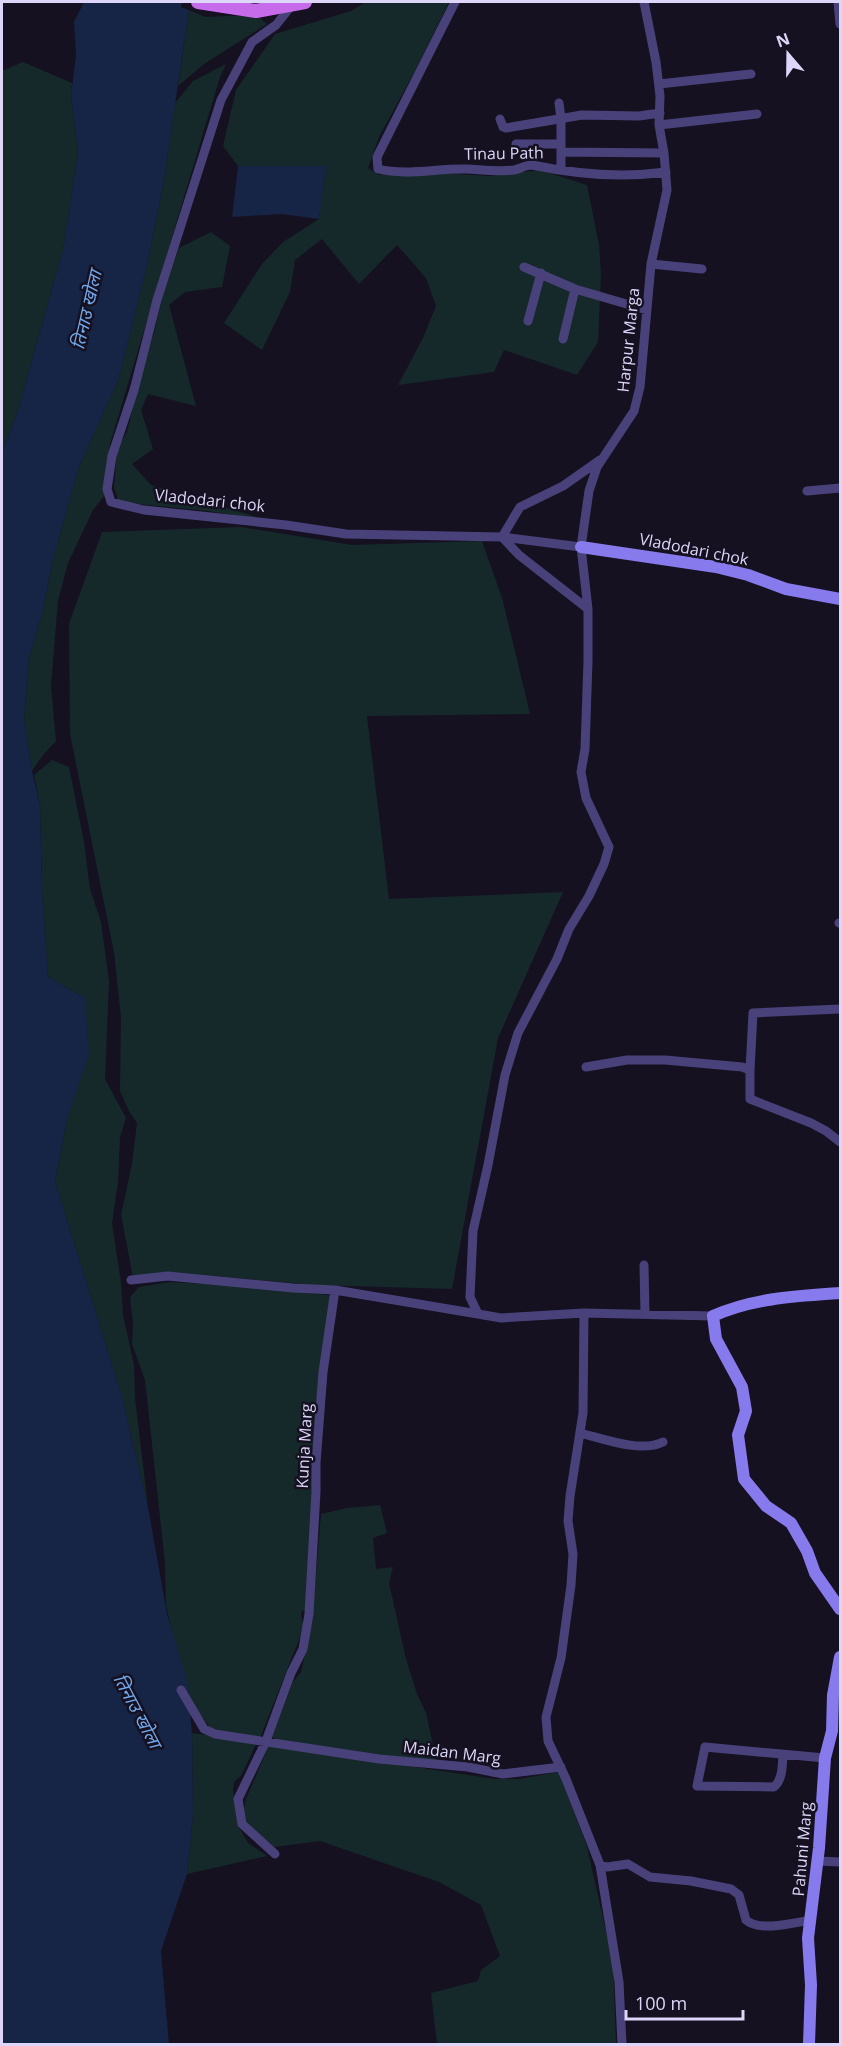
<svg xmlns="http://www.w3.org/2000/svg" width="842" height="2046" font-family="'Open Sans','Noto Sans Devanagari',sans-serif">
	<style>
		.green { fill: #15292a }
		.water { fill: #162445 }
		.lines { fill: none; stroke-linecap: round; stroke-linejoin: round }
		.street { stroke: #49427a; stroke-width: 9 }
		.secondary { stroke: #877aec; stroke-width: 12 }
		.primary { stroke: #c66cea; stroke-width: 14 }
		.labels { text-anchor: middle; stroke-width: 5; stroke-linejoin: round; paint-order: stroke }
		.street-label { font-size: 16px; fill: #ddd6f9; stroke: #151121 }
		.water-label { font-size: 18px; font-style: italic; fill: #72a8eb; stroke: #151121 }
	</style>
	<rect width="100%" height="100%" fill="#151121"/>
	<path class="green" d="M366 2H449L415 71 379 137 368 168 379 175 441 173 490 176 540 170 587 185 599 245 601 274 598 342 577 375 504 350 494 372 398 385 423 338 436 306 426 278 397 245 359 284 322 239 295 260 290 292 262 350 224 323 262 264 283 242 319 219 325 168 238 166 223 146 236 90 275 34 351 11Z
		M189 10 205 17 256 15 267 24 204 64 178 86Z
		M23 62 72 83 71 95 78 153 63 250 18 410 2 453V71Z
		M226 64 220 77 110 444 104 496 93 510 68 563 58 600 51 686 56 741 43 755 32 771 24 719 29 658 42 614 52 563 79 466 118 381 147 265 163 186 175 103 193 81Z
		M211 232 230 246 222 287 185 292 169 305 196 406 148 394 141 410 153 449 132 464 151 485 270 521 208 511 119 502 114 488 117 449 127 432 142 369 154 333 163 294 179 248Z
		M241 527 352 545 482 541 503 601 530 714 367 716 389 899 563 892 498 1038 452 1289 315 1285 172 1272 133 1277 121 1215 132 1164 137 1123 129 1111 120 1091 121 1018 114 952 70 734 69 624 102 532Z
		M52 760 69 767 84 842 90 889 101 922 109 981 105 1079 126 1118 120 1137 118 1182 112 1223 121 1283 123 1315 134 1365 135 1398 148 1507 122 1397 55 1181 67 1119 85 998 48 977 42 891 40 804 34 775Z
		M169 1282 226 1285 337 1296 321 1368 306 1612 302 1610 301 1616 304 1627 260 1738 212 1730 186 1695 166 1605 165 1563 145 1380 132 1344 133 1323 130 1297 139 1287Z
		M380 1505 387 1533 373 1538 376 1569 393 1567 389 1583 406 1659 417 1694 426 1713 437 1763 368 1756 272 1738 293 1682 301 1672 312 1623 321 1514 347 1508Z
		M192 1733 244 1740 256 1744 241 1776 234 1782 233 1789 238 1826 248 1843 267 1856 187 1874 193 1816Z
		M269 1745 495 1779H519L559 1772 587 1847 613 1962 616 2044H437L431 1993 478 1981 481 1970 500 1956 481 1905 439 1882 320 1841 274 1847 248 1826 243 1813 246 1799Z"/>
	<path class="water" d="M84 2H182L181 7 189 10 163 186 147 265 118 381 79 466 52 563 42 614 29 658 24 719 32 771 40 804 42 891 48 977 85 998 89 1054 67 1119 55 1181 122 1397 148 1507 167 1614 188 1683 192 1733 193 1816 187 1874 161 1951 169 2044H2V453L18 410 63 250 78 153 71 95 76 55 74 22Z
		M238 166H326L319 219 281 214 232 217Z"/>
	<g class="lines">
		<path class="street" d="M455 2 377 157 378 169C406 176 438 168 467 169 484 170 497 172 514 170 520 169 525 165 532 165 575 174 622 178 666 172
			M838 2 840 24
			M291 3 292 5 276 25 252 42 221 100 157 300 134 390 112 456 107 489 111 502 144 510 286 525 346 534 502 537 581 547
			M659 84 751 74
			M559 103 561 119V169
			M500 119 503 127 506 128 582 115 639 116 660 113
			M659 125 757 114
			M516 144H561
			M561 152 664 153
			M651 264 702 269
			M524 267 575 289 647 310
			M528 321 541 273
			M563 339 575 289
			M807 491 840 488
			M588 609 519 555 502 537 520 507 563 486 600 460
			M839 923H840
			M586 1067 627 1060H665L742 1067 750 1070V1099L811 1123 826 1131 840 1142
			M750 1070 753 1013 840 1009
			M644 1265 645 1313
			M131 1280 168 1276 293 1288 335 1290 478 1314
			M584 1313 713 1316
			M580 1433C604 1439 641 1453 663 1442
			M181 1690 204 1729 215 1734 379 1759 468 1767 503 1774 561 1767
			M783 1755C782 1766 783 1779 774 1787L697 1786 705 1747 825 1758
			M275 1854 242 1824 238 1799 266 1741 291 1673 303 1649 309 1614 316 1492V1463L323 1372 335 1290
			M818 1861 840 1862
			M600 1865 607 1867 628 1864 650 1877 691 1881 731 1889 739 1895 746 1920C759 1932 794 1923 811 1920
			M622 2044 619 1982 600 1865 566 1779 548 1741 546 1717 561 1658 571 1585 573 1554 568 1521 570 1496 583 1413 584 1313 501 1318 478 1314 470 1297 473 1231 488 1165 505 1075 518 1033 557 959 569 929 589 896 604 864 609 847 586 798 581 772 585 749 588 661V609L581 547 589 491 597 467 634 411 640 387 651 264 667 190 664 153 659 125 660 96 656 62 644 2"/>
		<path class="secondary" d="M581 547 716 567 748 575 786 589 840 599
			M840 1293C797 1296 753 1298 713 1316L716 1339 742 1387 746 1411 738 1435 744 1479 766 1506 791 1523 807 1551 815 1573 840 1609
			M809 2044 811 1985 808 1938 819 1848 825 1758 832 1731 833 1695 840 1657"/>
		<path class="primary" d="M198 2 256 11 305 2"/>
	</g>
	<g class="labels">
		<g class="street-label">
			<text transform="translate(504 153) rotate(-1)" y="6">Tinau Path</text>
			<text transform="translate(628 340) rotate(-84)" y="6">Harpur Marga</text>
			<text transform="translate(210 500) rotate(6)" y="6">Vladodari chok</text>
			<text transform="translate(694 549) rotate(11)" y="6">Vladodari chok</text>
			<text transform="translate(304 1446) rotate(-87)" y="6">Kunja Marg</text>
			<text transform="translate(452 1752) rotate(7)" y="6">Maidan Marg</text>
			<text transform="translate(802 1849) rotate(-85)" y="6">Pahuni Marg</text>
		</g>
		<g class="water-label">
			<text transform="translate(87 310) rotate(-77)" y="6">तिनाउ खोला</text>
			<text transform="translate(137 1711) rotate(62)" y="6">तिनाउ खोला</text>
		</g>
	</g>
	<rect width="842" height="2046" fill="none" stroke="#ddd6f9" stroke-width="6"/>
	<g transform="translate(788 54) rotate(340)" stroke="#151121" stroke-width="4.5" paint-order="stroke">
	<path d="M0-4.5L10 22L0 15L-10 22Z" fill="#ddd6f9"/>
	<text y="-9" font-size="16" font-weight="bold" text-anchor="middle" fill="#ddd6f9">N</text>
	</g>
	<path d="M626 2010v9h117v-9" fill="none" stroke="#ddd6f9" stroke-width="3"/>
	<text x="635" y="2010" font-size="18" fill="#ddd6f9" stroke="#151121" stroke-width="4.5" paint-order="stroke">100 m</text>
</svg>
